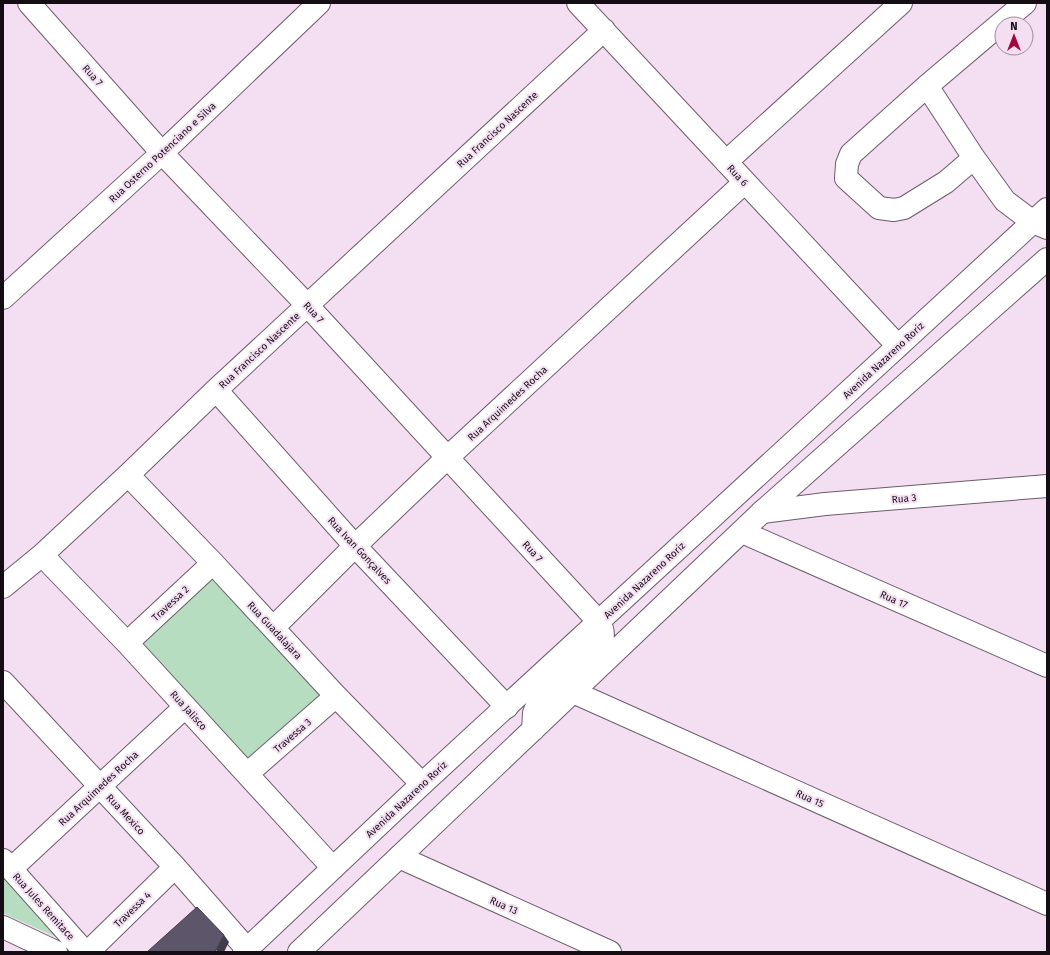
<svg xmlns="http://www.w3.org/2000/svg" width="1050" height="955" font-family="'Fira Sans',sans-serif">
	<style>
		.green { fill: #b7ddc0 }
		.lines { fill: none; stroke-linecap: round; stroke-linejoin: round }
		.minor-casing { stroke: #6d5b6b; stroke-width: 24 }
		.major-casing { stroke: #6d5b6b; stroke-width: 24 }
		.minor { stroke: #fff; stroke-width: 22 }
		.major { stroke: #fff; stroke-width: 22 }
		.shaded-wall { fill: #413c4b }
		.building { fill: #5d566b; stroke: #413c4b }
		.labels { text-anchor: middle; stroke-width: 4; stroke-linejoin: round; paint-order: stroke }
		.street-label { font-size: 10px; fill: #140d13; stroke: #f4dff2 }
	</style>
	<rect width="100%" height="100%" fill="#f4dff2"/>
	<path class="green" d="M215 574 326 694 245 764 137 646Z
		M3 866 63 940 3 913Z"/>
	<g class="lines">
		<defs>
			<path id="minor" d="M29 3 162 153 307 305 599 622
				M578 3 898 346
				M927 86 974 158 1005 201 1033 222 1047 228
				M974 158 946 182 904 208 894 210 879 208 846 178 847 164 851 154 927 86 1025 3
				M726 162 901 3
				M3 298 162 153 319 3
				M216 390 355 546 507 707
				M128 475 213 563 336 696 422 784
				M762 512 825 504 1047 486
				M742 532 1047 666
				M42 555 127 643 333 868
				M3 587 42 555 128 475 216 390 604 30
				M273 628 355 546 447 458 745 182
				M127 643 213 563
				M3 682 175 867 247 949
				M573 692 1047 904
				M247 774 336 696
				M399 857 610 952
				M3 860 85 952
				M11 869 185 707
				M3 927 56 952
				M88 952 175 867"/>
			<path id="major" d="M533 730 534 713 539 701 561 679 600 644C605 636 603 629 599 622
				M244 952 422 784 1047 209
				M299 952 762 512 1047 259"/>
		</defs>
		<use href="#minor" class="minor-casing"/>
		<use href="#major" class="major-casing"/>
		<use href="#minor" class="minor"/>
		<use href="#major" class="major"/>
	</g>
	<path class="shaded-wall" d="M224 935 229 942 224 952H218L216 950Z"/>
	<path class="building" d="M197 907 224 935 216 950 214 952H147Z"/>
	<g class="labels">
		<g class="street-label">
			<text transform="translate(93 75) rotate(48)" y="4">Rua 7</text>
			<text transform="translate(497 129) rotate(-43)" y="4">Rua Francisco Nascente</text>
			<text transform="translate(162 152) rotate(-43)" y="4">Rua Osterno Potenciano e Silva</text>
			<text transform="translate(738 175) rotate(47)" y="4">Rua 6</text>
			<text transform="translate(314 312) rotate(47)" y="4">Rua 7</text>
			<text transform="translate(259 350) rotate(-43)" y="4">Rua Francisco Nascente</text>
			<text transform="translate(883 360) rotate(-43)" y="4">Avenida Nazareno Roriz</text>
			<text transform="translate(507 403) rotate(-43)" y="4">Rua Arquimedes Rocha</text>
			<text transform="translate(904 498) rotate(-5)" y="4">Rua 3</text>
			<text transform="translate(360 550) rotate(47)" y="4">Rua Ivan Gonçalves</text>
			<text transform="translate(533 551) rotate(47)" y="4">Rua 7</text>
			<text transform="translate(644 580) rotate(-43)" y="4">Avenida Nazareno Roriz</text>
			<text transform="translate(894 599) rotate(24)" y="4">Rua 17</text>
			<text transform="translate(170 603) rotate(-43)" y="4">Travessa 2</text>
			<text transform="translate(275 630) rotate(47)" y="4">Rua Guadalajara</text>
			<text transform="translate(189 710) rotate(48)" y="4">Rua Jalisco</text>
			<text transform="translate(292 735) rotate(-41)" y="4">Travessa 3</text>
			<text transform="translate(98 788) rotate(-43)" y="4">Rua Arquimedes Rocha</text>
			<text transform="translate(810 798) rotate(24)" y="4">Rua 15</text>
			<text transform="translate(406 799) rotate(-43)" y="4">Avenida Nazareno Roriz</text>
			<text transform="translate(126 814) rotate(47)" y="4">Rua Mexico</text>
			<text transform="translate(504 905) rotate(24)" y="4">Rua 13</text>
			<text transform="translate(44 906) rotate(48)" y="4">Rua Jules Remitace</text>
			<text transform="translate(132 909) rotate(-44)" y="4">Travessa 4</text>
		</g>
	</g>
	<rect width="1050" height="955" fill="none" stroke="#140d13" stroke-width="8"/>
	<g transform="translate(1014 36)"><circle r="19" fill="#f4dff2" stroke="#9a8b99"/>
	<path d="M0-3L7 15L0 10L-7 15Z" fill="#a3073c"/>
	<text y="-6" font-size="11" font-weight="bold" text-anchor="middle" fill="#140d13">N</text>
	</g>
</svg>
